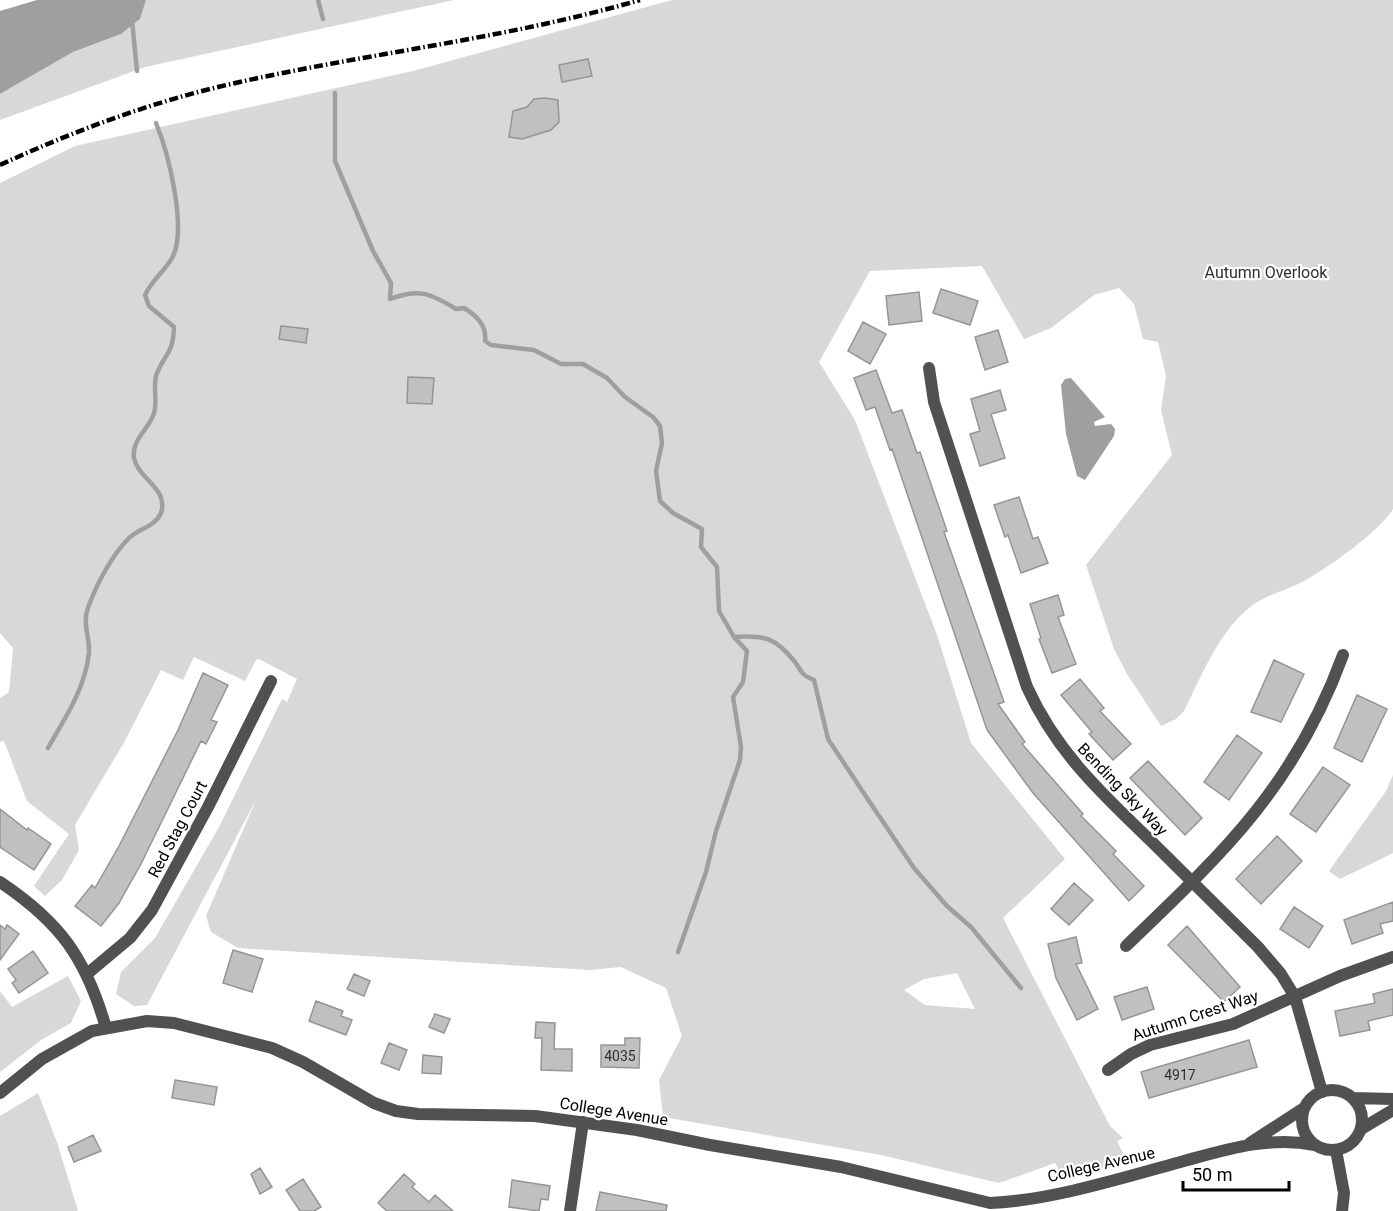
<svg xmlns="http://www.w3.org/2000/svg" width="1393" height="1211" font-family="Roboto,sans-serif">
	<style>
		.green { fill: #d8d8d8; fill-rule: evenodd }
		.water { fill: #9f9f9f }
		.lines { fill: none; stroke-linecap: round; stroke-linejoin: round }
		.stream { stroke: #9f9f9f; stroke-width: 4.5 }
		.building { fill: #c0c0c0; stroke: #959595; stroke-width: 1.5 }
		.minor { stroke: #515151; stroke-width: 12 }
		.tertiary { stroke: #515151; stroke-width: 12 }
		.rail { stroke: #000; stroke-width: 4.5; stroke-dasharray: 9 3 1.5 3; stroke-linecap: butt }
		.labels { text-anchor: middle; stroke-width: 4.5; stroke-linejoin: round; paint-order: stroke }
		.number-label { font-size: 14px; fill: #303030 }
		.park-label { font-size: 16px; fill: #2f2f2f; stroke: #fff }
		.street-label { font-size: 16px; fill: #000; stroke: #fff }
	</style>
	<rect width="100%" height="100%" fill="#fff"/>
	<path class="green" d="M146 0H454L145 67 0 120V94L73 52 121 34 140 19Z
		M672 0H1393V509C1379 532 1329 567 1304 581 1286 591 1267 594 1250 607 1218 633 1202 675 1184 711L1176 719 1161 726 1127 674 1114 649 1086 565 1172 455 1161 410 1166 376 1158 342 1143 339 1134 304 1119 288 1094 295 1051 328 1024 339 982 266 870 271 819 362 855 420 937 635 971 743 1065 859 1003 918 1110 1126 1123 1138 1117 1141 1128 1163 1064 1179 1055 1163 999 1183 881 1155 663 1117 659 1080 682 1036 666 988 621 967 590 970 238 948 211 932 206 916 256 800 147 1005 134 1006 116 994 121 972 155 938 219 827 282 699 287 702 297 679 259 659 256 660 245 681 194 657 183 680 161 670 126 739 75 825 79 850 62 880 45 896 34 886 69 834 27 801 4 741 0 742V698L9 692 13 648 0 633V183L75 146 413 71ZM957 973 975 1009 925 1005 904 990 924 979Z
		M1393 775V853L1340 879 1329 871 1386 791Z
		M68 976 81 1001 71 1023 41 1040 0 1072V991L12 1007Z
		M38 1093 58 1145 78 1211H0V1116Z"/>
	<path class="water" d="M37 0H146L140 19 121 34 73 52 0 94V11Z
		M1071 378 1105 417 1094 422 1095 426 1111 424 1115 429 1114 436 1085 480 1077 476 1066 434 1061 385 1065 379Z"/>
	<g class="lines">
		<path class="stream" d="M318 0 323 19
			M132 20 137 71
			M335 93V161L373 251 391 283 390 299C419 288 430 293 456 309L464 308C476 315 487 326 485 341L491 345 534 350 561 364H583L607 378 625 397 653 417 660 426 662 443 656 471 660 501 673 513 702 529 701 547 717 567 719 611 734 637 747 651 743 682 733 697 741 747 740 760 716 831 706 872 678 952
			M734 637C764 635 775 637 795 662 803 673 800 674 814 680L828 739 867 798 914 868 947 906 971 927 1021 988
			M48 748C65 718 85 689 89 653 90 638 82 623 88 608 96 585 112 555 129 538 139 528 155 527 161 513 169 488 138 479 134 458 131 440 150 428 154 413 158 401 152 384 157 373 166 352 173 354 174 327L149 306 145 295C152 280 164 272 172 258 188 230 168 152 156 123"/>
	</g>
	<path class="building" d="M588 59 592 76 562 82 559 65Z
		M545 98 558 100 559 122 551 130 522 139 509 137 513 111 527 107 534 99Z
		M941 289 978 301 970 325 933 313Z
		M919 292 922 321 889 325 886 296Z
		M863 322 886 334 870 364 848 351Z
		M281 326 308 329 306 343 279 339Z
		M998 330 1008 362 985 370 975 337Z
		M876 370 892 413 902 410 917 453 920 452 947 531 944 532 1004 702 998 704 1025 742 1022 744 1083 814 1081 816 1116 851 1113 854 1144 886 1129 901 1033 793 987 730 892 449 890 450 875 407 866 410 854 378Z
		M408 377 434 378 432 404 407 403Z
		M1000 390 1006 410 991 414 1005 458 980 466 970 434 980 431 971 399Z
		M1019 497 1033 539 1038 537 1048 563 1021 573 1008 535 1005 537 994 505Z
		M1058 595 1064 615 1058 617 1076 664 1052 673 1039 639 1041 638 1030 604Z
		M1274 660 1304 674 1281 722 1251 712Z
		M203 673 228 685 211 720 217 722 206 744 201 741 141 864 119 903 101 926 75 906 92 885 95 888 119 846 178 730Z
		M1080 679 1104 708 1100 711 1131 744 1113 760 1089 734 1092 732 1061 695Z
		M1357 695 1387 709 1362 762 1334 748Z
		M1237 735 1262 753 1229 800 1204 782Z
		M1148 761 1202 818 1185 835 1130 778Z
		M1323 767 1350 785 1316 832 1290 814Z
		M0 809 27 830 28 828 51 844 34 870 0 847Z
		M1277 836 1302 861 1261 904 1236 879Z
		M1074 883 1093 900 1069 925 1051 909Z
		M1393 902V921L1380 924 1383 933 1352 944 1344 920Z
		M1294 907 1323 926 1309 948 1280 929Z
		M0 925 5 929 7 925 19 934 0 960Z
		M1187 926 1240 987 1224 1002 1168 945Z
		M1076 937 1082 963 1076 964 1098 1009 1077 1020 1056 978 1048 944Z
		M233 950 263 959 252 992 223 983Z
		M33 951 48 973 19 993 12 983 16 980 8 969Z
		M354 974 370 981 364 996 347 989Z
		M1147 987 1154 1009 1122 1020 1114 997Z
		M1393 989V1015L1368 1021 1370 1030 1340 1036 1335 1011 1375 1003 1373 994Z
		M316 1001 343 1011 341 1016 352 1020 346 1035 309 1021Z
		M435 1014 450 1019 444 1033 429 1027Z
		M536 1022 555 1023 554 1049H572V1071L541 1070 542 1038H535Z
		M625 1038H640L639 1068 601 1067V1045H625Z
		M1249 1040 1257 1067 1149 1098 1141 1072Z
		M389 1043 407 1050 399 1070 381 1063Z
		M423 1055 442 1057 441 1074 422 1073Z
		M175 1080 217 1087 214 1105 172 1098Z
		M93 1135 101 1151 74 1162 68 1147Z
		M260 1168 272 1187 260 1194 251 1174Z
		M404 1174 415 1184 412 1187 429 1202 435 1195 453 1211H387L378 1203Z
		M303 1179 321 1207 314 1211H300L286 1190Z
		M512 1180 550 1186 548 1200 541 1199 539 1211 509 1207Z
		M600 1192 667 1205 666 1211H596Z"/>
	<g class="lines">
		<path class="minor" d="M929 368 934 402 1027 687C1056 751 1100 792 1150 840 1186 876 1222 911 1258 947L1281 974 1295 997 1322 1092
			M0 882C60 922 86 958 106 1028
			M1126 946C1223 853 1295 786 1343 655
			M87 974 130 938 152 910 208 807 271 681
			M1108 1070 1131 1054 1150 1045 1233 1024 1340 976 1393 957
			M1336 1150 1344 1193 1342 1211
			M570 1211 583 1122"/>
		<path class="tertiary" d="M1302 1120a30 30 0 1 1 60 0a30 30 0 1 1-60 0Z
			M0 1093 42 1059 92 1031 147 1021 174 1023 272 1048 303 1062 374 1103 396 1111 418 1114 535 1116 637 1130 710 1145 841 1167 990 1203C1049 1201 1126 1177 1184 1161 1228 1149 1269 1136 1315 1145
			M1353 1098 1393 1099
			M1361 1129 1393 1110
			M1250 1143 1304 1108"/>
		<path class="rail" d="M0 165C74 131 151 102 231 84 367 53 506 39 640 0"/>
	</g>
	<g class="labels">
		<g class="number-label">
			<text x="620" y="1061">4035</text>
			<text x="1180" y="1080">4917</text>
		</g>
		<g class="park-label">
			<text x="1266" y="278">Autumn Overlook</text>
		</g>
		<g class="street-label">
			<text transform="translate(1123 789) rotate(46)" y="6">Bending Sky Way</text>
			<text transform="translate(177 829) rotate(-62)" y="6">Red Stag Court</text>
			<text transform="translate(1195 1015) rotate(-18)" y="6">Autumn Crest Way</text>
			<text transform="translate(614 1111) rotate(9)" y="6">College Avenue</text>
			<text transform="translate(1101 1164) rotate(-13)" y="6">College Avenue</text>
		</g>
	</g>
	<path d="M1183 1181v9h106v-9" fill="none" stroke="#000000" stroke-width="3"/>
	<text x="1192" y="1181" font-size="18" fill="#000000" stroke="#ffffff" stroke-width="4.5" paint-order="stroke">50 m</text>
</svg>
